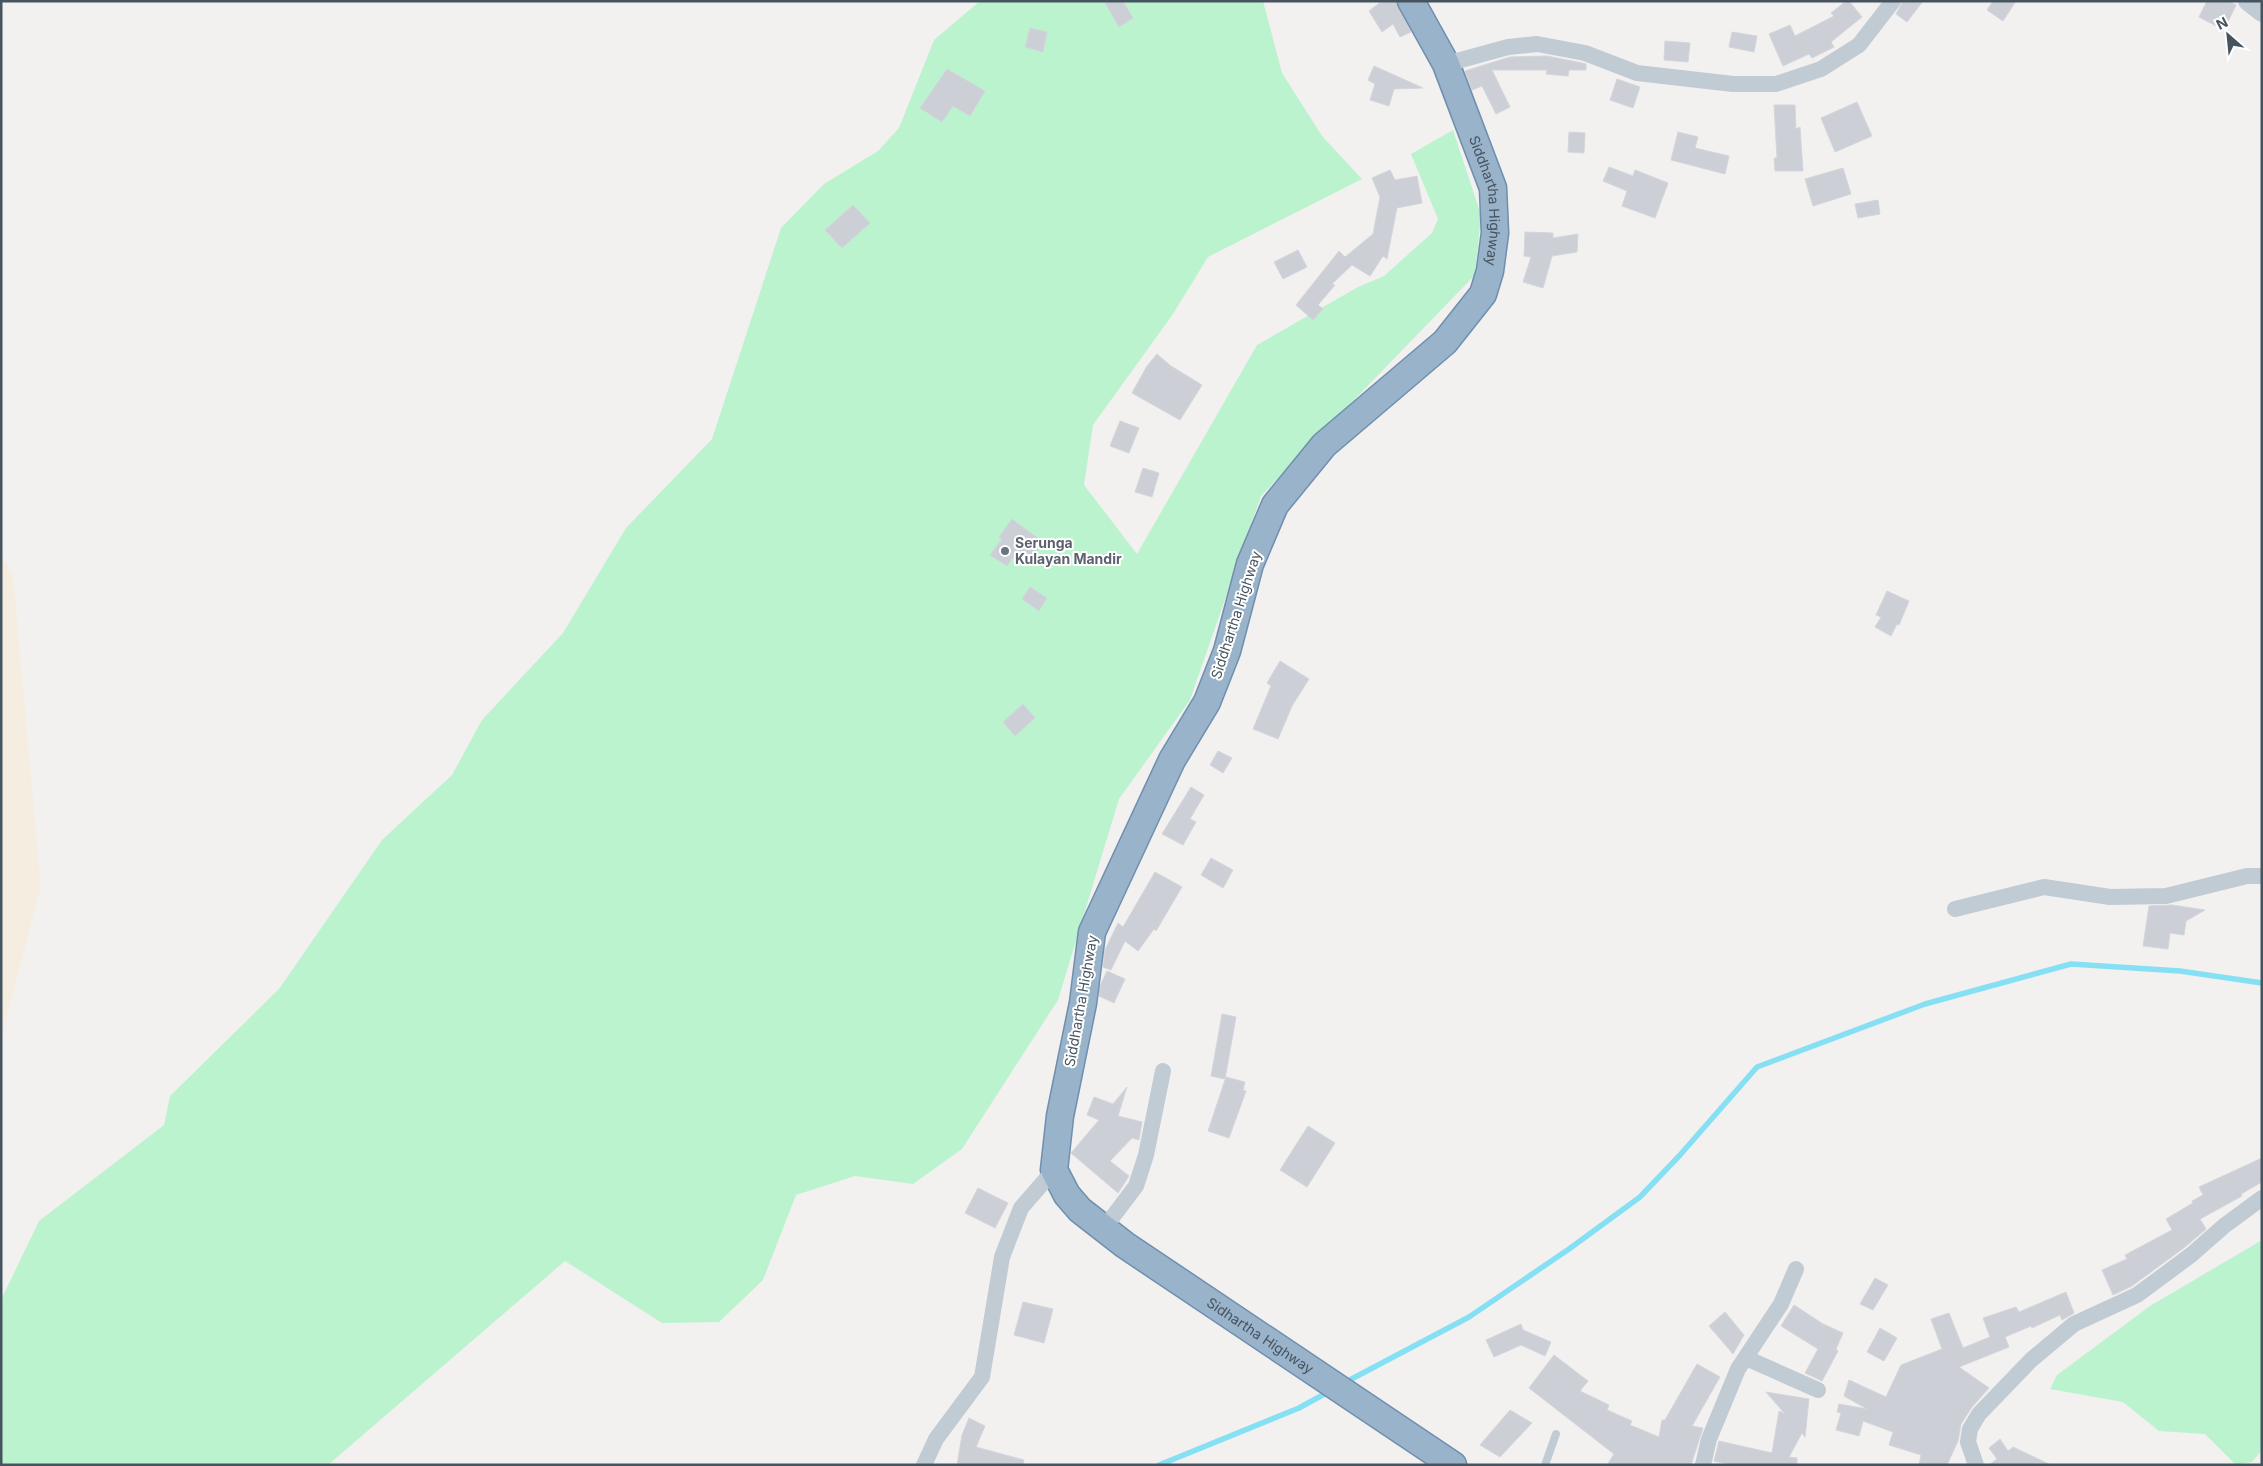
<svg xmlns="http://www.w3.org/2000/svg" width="2263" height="1466" font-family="Inter,sans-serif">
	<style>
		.green { fill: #bbf3cf }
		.sand { fill: #f5ede0 }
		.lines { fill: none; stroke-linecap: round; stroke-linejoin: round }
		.stream { stroke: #85e0f4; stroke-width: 5.5 }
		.building { fill: #cccfd5; stroke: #d4d6dc }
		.trunk-casing { stroke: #6f8faf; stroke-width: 29 }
		.service { stroke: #c0cbd3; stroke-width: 8 }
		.minor { stroke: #c0cbd3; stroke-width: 16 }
		.tertiary { stroke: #c0cbd3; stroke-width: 20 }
		.trunk { stroke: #99b3ca; stroke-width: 26 }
		.worship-dot { fill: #6b7280; stroke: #fff; stroke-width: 2 }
		.labels { text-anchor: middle; stroke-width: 4; stroke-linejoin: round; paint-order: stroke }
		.street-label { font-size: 14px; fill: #46545f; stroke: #fff }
		.worship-label { font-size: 14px; font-weight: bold; fill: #5b616d; stroke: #fff; text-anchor: start }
	</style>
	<rect width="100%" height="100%" fill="#f3f0f0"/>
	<path class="green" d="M980 1H1263L1282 73 1322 136 1362 179 1208 257 1173 314 1093 425 1084 485 1137 554 1257 345 1358 287 1384 276 1432 233 1438 219 1411 154 1453 130 1481 215 1475 275 1261 496 1190 700 1119 799 1058 1000 962 1149 913 1184 855 1176 796 1195 763 1280 719 1322 662 1323 565 1261 328 1465H1V1300L39 1221 164 1125 170 1096 279 989 382 840 452 775 482 720 563 633 626 528 712 439 781 228 824 184 878 151 899 128 934 40Z
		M2262 1240V1450L2252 1462 2236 1465 2205 1434 2159 1431 2123 1402 2050 1389 2057 1375 2150 1306Z"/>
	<path class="sand" d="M1 554 13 576 41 886 1 1040Z"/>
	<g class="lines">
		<path class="stream" d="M1344 1383 1469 1317 1569 1249 1640 1197 1680 1155 1757 1067 1925 1004 2071 964 2180 971 2262 983
			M1159 1465 1299 1408 1330 1391"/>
	</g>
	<path class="building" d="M1104 1H1123L1133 18 1119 27Z
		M1382 1H1396L1411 32 1400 37 1393 24 1382 32 1369 11Z
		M1846 1H1849L1862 17 1831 42 1834 47 1812 58 1809 54 1783 66 1769 34 1790 25 1795 36 1834 16 1831 13Z
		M1903 1H1923L1907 22 1896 14Z
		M1993 1H2016L2003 21 1987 10Z
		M2207 1H2228L2236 5 2224 30 2199 17Z
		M1030 28 1047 32 1043 52 1025 47Z
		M1732 32 1757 36 1754 52 1729 47Z
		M1665 41 1690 43 1688 62 1664 60Z
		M1547 56 1582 63 1586 64V70H1569L1568 76 1546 74 1547 70H1492L1510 107 1496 114 1482 86 1472 90 1465 71 1510 57Z
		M1374 66 1423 88 1394 89 1389 106 1370 100 1375 84 1368 80Z
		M947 69 985 91 970 116 953 106 942 122 920 108Z
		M1617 79 1640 87 1633 108 1610 100Z
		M1857 102 1872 136 1835 152 1821 118Z
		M1774 105H1795L1796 129 1800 127 1803 171H1775L1774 158H1777Z
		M1569 132 1585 133 1584 153 1568 152Z
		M1678 132 1698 137 1695 148 1729 156 1725 174 1671 160Z
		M1609 167 1633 176 1635 170 1668 183 1655 218 1622 206 1627 191 1603 181Z
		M1843 168 1851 194 1813 206 1805 179Z
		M1390 170 1395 180 1417 176 1422 203 1397 208 1387 259 1383 256 1370 276 1352 265 1332 284 1335 285 1318 305 1323 309 1313 320 1296 305 1339 251 1345 257 1373 234 1380 197 1372 178Z
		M1878 200 1880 214 1858 218 1855 204Z
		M853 205 870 223 842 248 825 230Z
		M1525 232 1553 233V238L1578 234 1577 252 1552 256 1543 288 1523 282 1531 257 1524 256Z
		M1298 250 1307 267 1283 279 1274 262Z
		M1157 354 1171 366 1202 385 1180 420 1132 393 1147 366Z
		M1120 421 1139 428 1129 453 1110 446Z
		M1143 468 1159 473 1152 497 1135 492Z
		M1012 519 1043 542 1031 560 1018 550 1007 566 990 555 1002 539 999 537Z
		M1030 587 1047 598 1039 611 1022 599Z
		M1887 591 1909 601 1899 625 1897 624 1891 636 1875 627 1881 617 1876 615Z
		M1280 661 1309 679 1292 706 1278 739 1253 729 1271 686 1267 683Z
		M1023 704 1035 718 1015 736 1003 722Z
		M1218 751 1232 758 1223 773 1210 765Z
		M1191 787 1204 795 1190 819 1196 822 1183 845 1162 834Z
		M1211 858 1233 870 1223 888 1201 875Z
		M1155 872 1182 887 1156 931 1154 929 1138 951 1125 941 1111 970 1103 967 1105 950 1118 923 1123 927Z
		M2172 905 2205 910 2186 921 2184 935 2170 933 2168 949 2143 946 2149 906Z
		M1107 971 1125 979 1114 1003 1099 996 1100 986Z
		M1222 1014 1236 1017 1225 1079 1211 1076Z
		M1226 1077 1245 1082 1243 1090 1246 1091 1229 1138 1208 1131Z
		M1127 1087 1118 1116 1142 1122 1139 1140 1132 1138 1110 1161 1129 1176 1118 1193 1071 1153 1099 1120 1087 1115 1094 1097 1113 1104Z
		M1308 1126 1335 1143 1307 1187 1280 1170Z
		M2262 1158V1182L2241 1194 2242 1196 2200 1219 2206 1229 2185 1247 2132 1286 2113 1295 2102 1270 2127 1259 2125 1255 2172 1230 2166 1219 2193 1203 2192 1201 2203 1195 2199 1187Z
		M978 1188 1008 1203 995 1228 965 1213Z
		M1875 1278 1888 1285 1873 1310 1860 1304Z
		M2066 1292 2074 1313 2062 1320 2060 1315 2032 1328 2031 1326 2005 1337 2009 1347 1959 1367 1989 1388 1972 1407 1961 1424 1958 1441 1947 1465H1919L1921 1455 1889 1445 1893 1432 1863 1421 1859 1436 1836 1430 1841 1413 1837 1412 1839 1404 1867 1409 1844 1396 1849 1380 1886 1397 1901 1365 1942 1349 1931 1319 1949 1313 1963 1348 1990 1337 1983 1318 2016 1307 2019 1312Z
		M1023 1302 1053 1309 1044 1343 1014 1335Z
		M1794 1305 1823 1324 1843 1333 1836 1349 1838 1351 1822 1381 1805 1373 1818 1349 1781 1326Z
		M1725 1312 1744 1335 1733 1354 1709 1326Z
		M1521 1324 1523 1330 1551 1342 1545 1356 1521 1345 1494 1357 1486 1340Z
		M1880 1328 1897 1338 1884 1361 1867 1352Z
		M1554 1355 1588 1381 1580 1391 1609 1405 1607 1410 1632 1421 1630 1425 1659 1437 1662 1420H1665L1697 1364 1720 1377 1692 1426 1703 1428 1691 1465H1607L1614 1454 1529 1388Z
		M1766 1392 1809 1399 1805 1437 1802 1433 1789 1457 1797 1458V1465H1731L1714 1461 1719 1441 1772 1453 1779 1411 1785 1414Z
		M1510 1410 1532 1423 1500 1457 1480 1445Z
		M969 1418 985 1426 976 1447 1024 1460 1023 1465H957L962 1435Z
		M2000 1439 2008 1451 2013 1447 2051 1465H1989L1997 1459 1989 1448Z"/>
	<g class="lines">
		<defs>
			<g id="trunk">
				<path id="s1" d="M1411 1 1446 64 1493 188 1495 233 1490 271 1483 294 1445 342 1324 445 1275 505 1250 564 1227 651 1207 702 1172 760 1092 932 1083 1003 1060 1116 1054 1170 1067 1195 1080 1210 1125 1245 1453 1465"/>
			</g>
		</defs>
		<use href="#trunk" class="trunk-casing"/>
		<path class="service" d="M1545 1465 1556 1434"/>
		<path class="minor" d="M1446 64 1508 47 1537 44 1585 53 1637 73 1733 84H1776L1821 69 1859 45 1893 1
			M1955 909 2044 887 2110 897 2166 896 2247 876H2262
			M1105 1227 1136 1186 1146 1155 1163 1071
			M1746 1358 1818 1390
			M924 1465 936 1439 982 1377 1002 1257 1021 1208 1054 1170
			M1703 1465 1709 1439 1738 1369 1781 1304 1796 1269
			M1976 1465 1968 1442 1970 1429 1979 1414 2031 1360 2074 1324 2137 1295 2191 1255 2224 1226 2262 1198"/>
		<path class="tertiary" d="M2248 1 2262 12"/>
		<use href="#trunk" class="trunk"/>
	</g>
	<circle class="worship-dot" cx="1005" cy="551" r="5"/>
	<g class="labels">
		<g class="street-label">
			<text dy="5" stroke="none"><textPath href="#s1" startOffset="216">Siddhartha Highway</textPath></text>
			<text transform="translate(1236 615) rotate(-72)" y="5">Siddhartha Highway</text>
			<text transform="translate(1081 1001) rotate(-80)" y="5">Siddhartha Highway</text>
			<text dy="5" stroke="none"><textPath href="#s1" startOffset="1585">Sidhartha Highway</textPath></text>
		</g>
		<g class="worship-label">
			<text x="1015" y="548">Serunga<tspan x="1015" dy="16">Kulayan Mandir</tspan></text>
		</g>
	</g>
	<rect width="2263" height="1466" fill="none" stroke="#46545f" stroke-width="5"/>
	<g transform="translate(2228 35) rotate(333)" stroke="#ffffff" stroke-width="4" paint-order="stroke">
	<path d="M0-4L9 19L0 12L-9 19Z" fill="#46545f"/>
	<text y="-8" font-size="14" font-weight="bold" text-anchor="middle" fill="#46545f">N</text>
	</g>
</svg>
